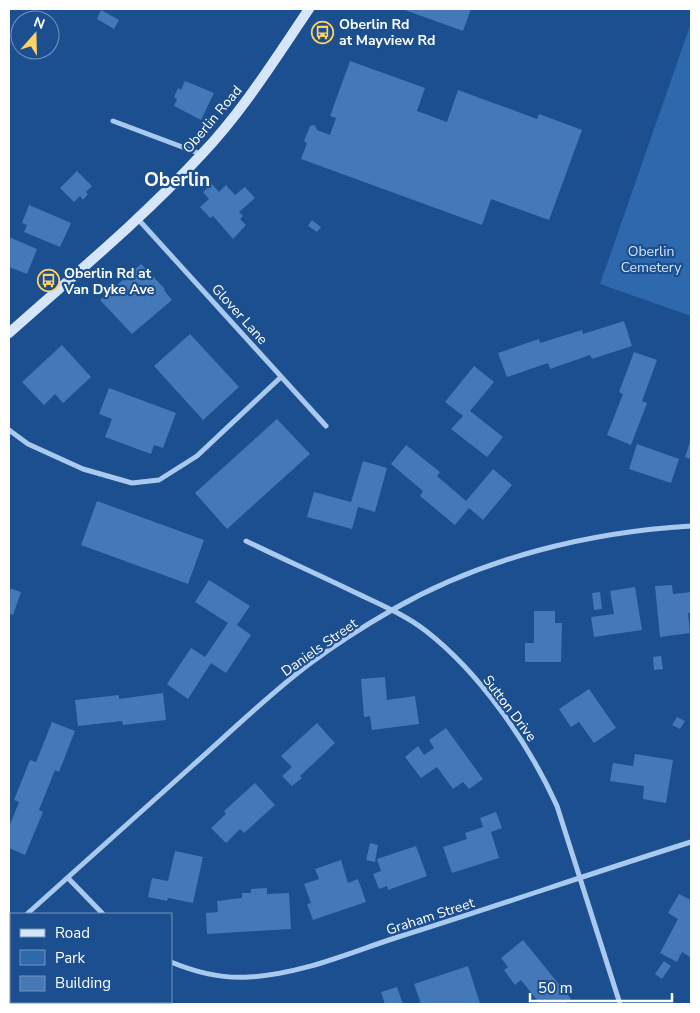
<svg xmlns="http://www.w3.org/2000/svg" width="700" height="1013" font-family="'Nunito Sans',sans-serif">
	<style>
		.green { fill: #2e69ad }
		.building { fill: #4478b7 }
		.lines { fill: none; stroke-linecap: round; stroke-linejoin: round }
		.minor { stroke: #a9c9ee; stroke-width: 5 }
		.secondary { stroke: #d6e6fa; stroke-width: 10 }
		.labels { text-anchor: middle; stroke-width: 4.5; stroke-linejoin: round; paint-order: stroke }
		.poi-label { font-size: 14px; font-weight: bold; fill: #fff; stroke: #1b4f8f; text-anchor: start }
		.street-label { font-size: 14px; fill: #fff; stroke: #1b4f8f }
		.park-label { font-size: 14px; fill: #cfe3fa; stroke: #1b4f8f }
		.district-label { font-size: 19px; font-weight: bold; fill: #fff; stroke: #1b4f8f }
	</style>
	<rect width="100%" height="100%" fill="#1b4f8f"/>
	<path class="green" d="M691 23V316L600 284Z"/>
	<path class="building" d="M402 9H471L463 31Z
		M101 10 119 20 114 29 97 19Z
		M350 61 425 88 417 111 447 122 458 90 537 119 539 114 582 130 549 220 491 199 482 225 301 159 307 143 304 141 310 126 315 125 317 130 330 135 336 118 330 116Z
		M185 81 214 93 201 120 174 106 177 99 174 97 178 88 181 90Z
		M77 171 92 186 86 192 88 194 83 200 80 196 74 202 60 188Z
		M212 184 219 192 226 185 235 195 245 187 255 198 239 212 243 216 240 219 246 225 233 239 213 216 210 218 200 207 209 199 203 192Z
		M29 205 71 223 60 247 24 232 27 225 22 223Z
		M312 220 321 227 317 232 308 226Z
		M9 237 37 249 27 274 9 267Z
		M141 264 165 289 164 290 172 300 132 334 100 300Z
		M624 321 632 346 592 359 590 355 550 369 548 363 507 377 498 353 539 339 540 343 582 330 583 334Z
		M190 334 239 387 203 420 154 366Z
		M62 345 91 377 63 403 55 394 44 405 22 382Z
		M634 352 657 360 642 401 647 403 631 445 607 435 623 394 619 392Z
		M474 366 494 382 470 411 503 437 487 457 451 429 463 416 445 402Z
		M109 388 176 413 163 448 154 445 151 454 105 437 112 419 99 414Z
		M277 419 310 454 227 529 195 493Z
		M691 439V459L685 457Z
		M637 444 679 459 671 483 629 469Z
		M406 445 440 472 437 476 466 501 493 469 512 485 483 520 469 508 455 525 420 496 423 491 391 464Z
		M363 461 387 468 375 512 358 507 352 529 307 517 314 492 351 502Z
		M97 501 204 540 188 584 81 545Z
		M209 580 250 606 237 625 251 635 226 673 211 663 188 699 167 684 191 648 205 657 228 623 195 602Z
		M672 585 673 594 691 592V613H688L690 633 660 637 655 586Z
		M635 587 642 630 594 637 591 617 614 614 610 591Z
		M9 588 21 592 13 615 9 613Z
		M600 592 602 609 594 610 592 593Z
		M534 611H555V623H562L561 662H525V643H534Z
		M661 656 663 669 654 670 653 657Z
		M385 677 387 700 415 696 419 724 372 730 370 716 364 717 361 679Z
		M589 689 616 728 594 743 579 722 571 727 559 709Z
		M163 693 166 720 123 725 122 721 78 726 75 700 119 695V699Z
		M677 717 685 721 680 729 672 725Z
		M52 722 75 731 59 772 55 770 39 810 43 812 25 855 9 848V827L19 802 14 800 30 760 36 762Z
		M317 723 335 743 300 776 302 778 292 786 282 776 292 767 281 756Z
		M446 728 483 779 469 789 463 782 453 789 437 767 421 778 405 757 418 746 424 755 434 748 429 740Z
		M635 754 673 760 666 803 643 799 644 786 610 781 613 763 633 766Z
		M255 783 275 805 244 833 240 829 226 843 211 828 226 814 224 811Z
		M496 812 502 828 491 832 499 858 452 873 443 847 467 839 465 833 483 827 480 818Z
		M370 843 378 845 375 862 366 860Z
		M416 846 427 876 388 890 387 886 379 889 373 874 381 871 377 859Z
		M175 851 203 857 193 903 168 898 167 901 148 897 152 878 168 881Z
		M341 860 348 883 358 879 366 902 313 920 307 904 311 903 304 884 319 879 315 869Z
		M267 888V894L289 893 291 929 207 934 206 913 218 912 217 901 242 898V893H251V889Z
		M679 894 691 900V954L690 957 682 952 677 962 660 953 678 919 668 913Z
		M523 940 571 999 565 1004H540L521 980 515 985 504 970 508 967 501 958Z
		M664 961 671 966 662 979 655 974Z
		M468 966 480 1003 476 1004H421L414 984Z
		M397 987 403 1004H385L381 992Z
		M26 1002H64L61 1004H28Z"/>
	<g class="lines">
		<path class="minor" d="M113 121 201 154
			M137 218 326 426
			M9 430 28 444 83 469 132 483 159 480 197 456 281 377
			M246 541C281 558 317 574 352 591 377 603 404 614 426 631 480 673 529 744 557 806L620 1004
			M68 878 103 914
			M27 914C82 865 137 815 192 766 232 731 270 693 312 662 336 644 366 625 392 610 483 558 588 532 691 526
			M9 931 11 928
			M171 962C195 972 222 979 249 977 301 974 346 954 395 938 494 907 592 873 691 842"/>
		<path class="secondary" d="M9 333C74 275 142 219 201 155 243 111 275 59 309 9"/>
	</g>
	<defs>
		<symbol id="bus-ring" viewBox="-11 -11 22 22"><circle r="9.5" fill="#1b4f8f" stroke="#ffd166" stroke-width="1.5"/><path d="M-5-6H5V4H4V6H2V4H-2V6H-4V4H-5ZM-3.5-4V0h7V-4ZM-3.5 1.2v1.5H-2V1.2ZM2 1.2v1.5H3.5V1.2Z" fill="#ffd166"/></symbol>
	</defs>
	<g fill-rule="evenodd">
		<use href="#bus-ring" x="310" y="20" width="25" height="25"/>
		<use href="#bus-ring" x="36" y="268" width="25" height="25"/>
	</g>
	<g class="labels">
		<g class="poi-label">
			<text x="339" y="29">Oberlin Rd<tspan x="339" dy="16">at Mayview Rd</tspan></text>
			<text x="64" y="278">Oberlin Rd at<tspan x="64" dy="16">Van Dyke Ave</tspan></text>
		</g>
		<g class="street-label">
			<text transform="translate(212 119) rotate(-50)" y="5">Oberlin Road</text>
			<text transform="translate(240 314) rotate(48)" y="5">Glover Lane</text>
			<text transform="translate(319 647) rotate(-35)" y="5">Daniels Street</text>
			<text transform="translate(510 708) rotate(53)" y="5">Sutton Drive</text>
			<text transform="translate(430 916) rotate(-18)" y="5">Graham Street</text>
		</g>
		<g class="park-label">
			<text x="651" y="256">Oberlin<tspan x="651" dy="16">Cemetery</tspan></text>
		</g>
		<g class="district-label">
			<text x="177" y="186">Oberlin</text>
		</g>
	</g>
	<rect width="700" height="1013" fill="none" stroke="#ffffff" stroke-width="20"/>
	<rect x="10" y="913" width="162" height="90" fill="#1b4f8f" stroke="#7695bc"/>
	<rect x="20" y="929" width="25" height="8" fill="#d6e6fa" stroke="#7695bc"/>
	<text x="55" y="938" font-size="15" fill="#ffffff">Road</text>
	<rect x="20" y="950" width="25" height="15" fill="#2e69ad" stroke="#7695bc"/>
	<text x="55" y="963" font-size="15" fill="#ffffff">Park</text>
	<rect x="20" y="976" width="25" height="15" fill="#4478b7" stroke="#7695bc"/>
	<text x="55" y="988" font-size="15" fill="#ffffff">Building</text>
	<g transform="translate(35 35) rotate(20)"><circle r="24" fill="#1b4f8f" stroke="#7695bc"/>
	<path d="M0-4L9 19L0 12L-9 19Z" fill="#ffd166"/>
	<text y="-8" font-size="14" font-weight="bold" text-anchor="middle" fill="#ffffff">N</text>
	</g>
	<path d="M530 993v8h142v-8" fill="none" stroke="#ffffff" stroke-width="2.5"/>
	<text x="538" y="993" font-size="15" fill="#ffffff" stroke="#1b4f8f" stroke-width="4" paint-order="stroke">50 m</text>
</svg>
